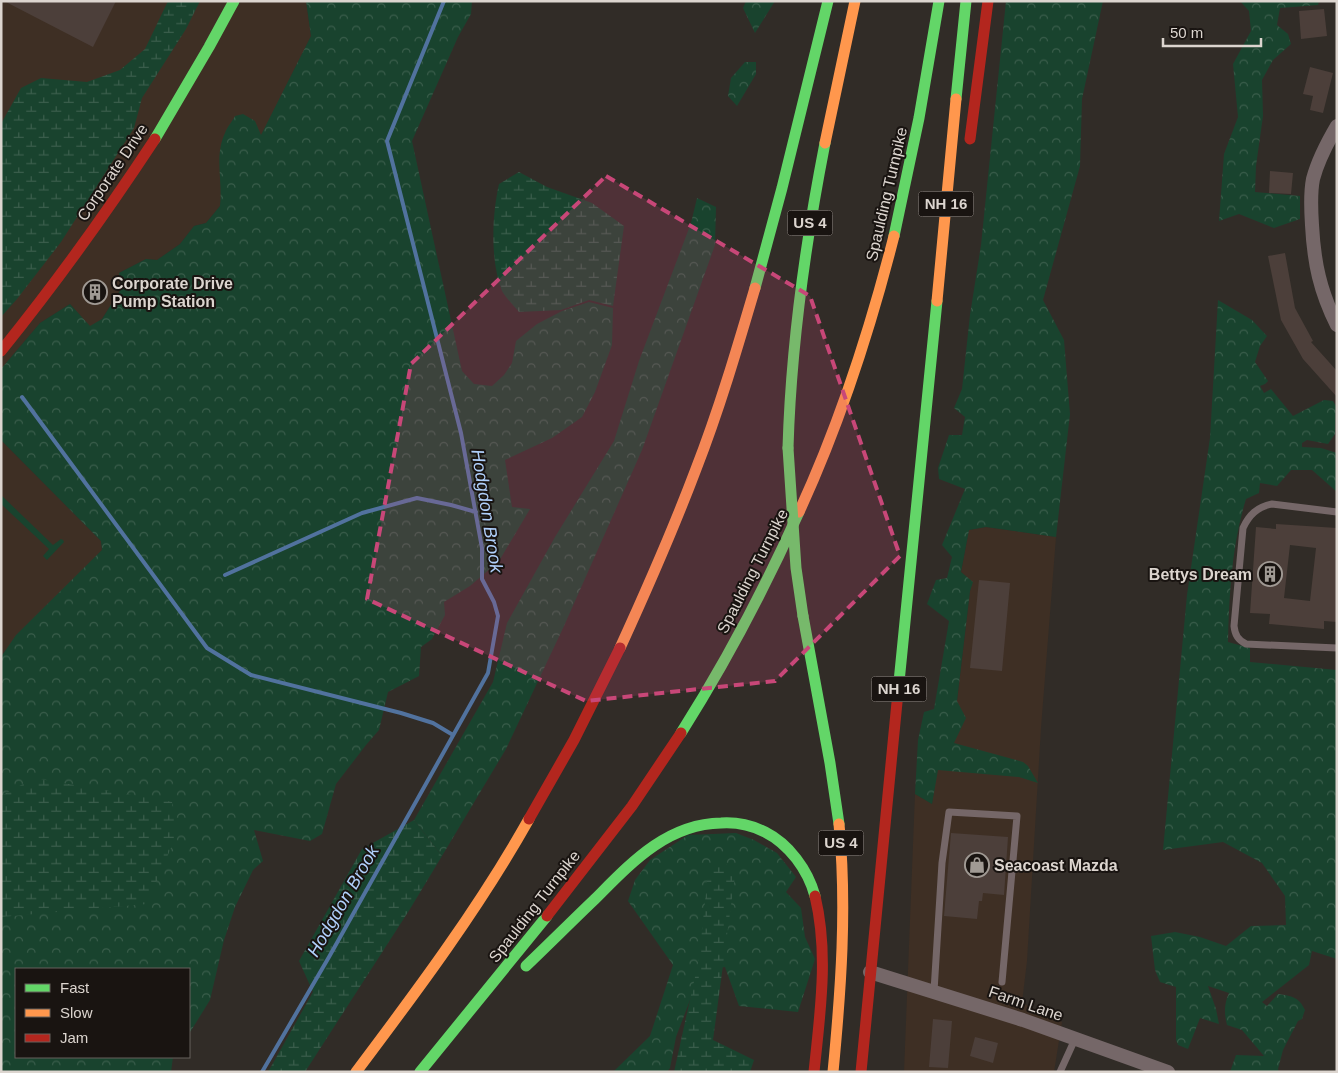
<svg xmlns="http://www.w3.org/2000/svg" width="1338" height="1073" font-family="Arial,sans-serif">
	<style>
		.built { fill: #3e2f24 }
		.green { fill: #19432e }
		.forest { fill: url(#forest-crowns) }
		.wetland { fill: url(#wetland-marsh) }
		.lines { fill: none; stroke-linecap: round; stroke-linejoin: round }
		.stream { stroke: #51729e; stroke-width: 4 }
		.building { fill: #4c3f3a; fill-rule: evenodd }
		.lane { stroke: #756768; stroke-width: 7 }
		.street { stroke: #756768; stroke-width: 14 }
		.fast { stroke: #63d668; stroke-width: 11 }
		.slow { stroke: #ff974d; stroke-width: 11 }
		.jam { stroke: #b3261e; stroke-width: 11 }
		.fast-bridge { stroke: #63d668; stroke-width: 11 }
		.marked { fill: #c84778; fill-opacity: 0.2; stroke: #c84778; stroke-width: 4; stroke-dasharray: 10 6; stroke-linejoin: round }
		.labels { text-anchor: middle; stroke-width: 4; stroke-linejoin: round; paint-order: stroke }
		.shield { fill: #191411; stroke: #a29b96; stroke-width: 1 }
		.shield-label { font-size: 15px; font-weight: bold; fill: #dcd5cf }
		.street-label { font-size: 16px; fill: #dcd5cf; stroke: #191411 }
		.poi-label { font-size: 16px; font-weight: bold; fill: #dcd5cf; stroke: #191411; text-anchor: start }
		.water-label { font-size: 18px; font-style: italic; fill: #b0d0fb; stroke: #191411 }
	</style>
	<defs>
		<pattern id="forest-crowns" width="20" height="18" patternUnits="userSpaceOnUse" patternTransform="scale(1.25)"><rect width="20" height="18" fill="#19432e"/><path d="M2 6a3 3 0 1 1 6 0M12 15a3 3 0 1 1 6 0" fill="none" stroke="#3a5d4b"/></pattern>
		<pattern id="wetland-marsh" width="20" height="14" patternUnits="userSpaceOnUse" patternTransform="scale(1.25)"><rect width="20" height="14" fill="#19432e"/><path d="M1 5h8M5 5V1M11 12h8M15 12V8" fill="none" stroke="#3a5d4b"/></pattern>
	</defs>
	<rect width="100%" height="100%" fill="#312c27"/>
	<path class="built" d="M1 1H306L311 36 261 136 221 200 220 206 206 223 194 226 180 244 157 260 146 259 119 273 123 285 102 319 90 327 70 304 40 323 1 369Z
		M1 440 101 541 102 550 3 653 1 657Z
		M986 527 1056 537 1041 728 1027 961 1022 1003 1062 1022 1054 1072H904L915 794 932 804 937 770 957 701 970 591 972 582 961 572 969 530Z"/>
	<path class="green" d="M1 495 53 545 61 539 63 540 64 542 47 560 43 556 49 549 1 504Z"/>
	<path class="forest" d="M306 1H472L471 14 458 37 412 141 462 371 474 384 492 386 504 375 512 363 516 341 537 324 562 311 589 302 613 308 612 345 595 392 582 417 552 438 505 460 512 507 530 509 499 561 470 586 444 602 445 615 432 639 421 647 419 676 388 692 379 730 366 745 336 784 322 834 310 841 254 830 263 861 253 870 235 907 224 940 210 1000 189 1034V969H16V1057H173L171 1072H1V657L16 635 102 550 101 541 1 440V369L40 323 70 304 90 326 102 319 123 286 120 280 119 273 146 259 157 260 180 244 194 226 206 223 220 206C223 182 214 156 225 133 227 127 232 122 235 116L243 114 255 121 261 135 311 36Z
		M746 1H775L755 33 743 8Z
		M1006 1H1103L1082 99 1080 166 1043 300 1064 340 1070 414 1056 537 986 527 969 530 961 572 973 582 970 591 957 701 966 718 954 743 1023 762 1028 766 1038 783 1019 777 938 770 932 804 915 794 918 740 924 712 934 709 949 621 927 604 936 580 947 578 952 557 942 545 965 489 939 479 938 468 949 435H962L965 417 954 408 962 389 970 315 981 245Z
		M1240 1H1319L1318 5 1280 8 1277 25 1288 34 1291 44 1273 60 1262 80 1263 116 1256 166 1255 192 1300 196V219L1274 228 1239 214 1219 221 1224 154 1238 117 1233 64 1251 31 1249 11Z
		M745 62H756V74L737 106 728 96 731 78Z
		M697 198 716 207 715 245 642 450 564 626 506 749 442 856 414 820 493 682 507 623 555 537 614 441 639 361 691 223Z
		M1218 300 1252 320 1267 336 1260 346 1255 362 1268 381 1265 384 1260 386 1264 393 1271 389 1293 416 1324 400 1333 401 1336 406 1335 434 1328 444 1307 440 1302 443V447L1321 448 1337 453V492L1312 470H1291L1277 486 1260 483 1259 493 1246 499C1232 544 1229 594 1228 642L1250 648V662L1337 670V959L1312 951 1309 965 1262 1002 1267 1006 1278 994C1292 996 1299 997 1305 1010L1302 1019 1298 1021 1283 1050 1278 1069 1279 1072H1230L1236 1055 1264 1056 1242 1030 1227 1025C1224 1013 1224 1004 1229 993L1208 986 1216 1009 1219 1024 1200 1018 1188 1049 1178 1045 1176 1040V987L1160 982 1155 970 1151 936 1175 932 1200 937 1226 946 1251 926 1286 925 1285 896 1262 863 1223 842 1163 850 1187 595 1210 438Z
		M736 833 754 840 777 853 796 877 786 892 801 908 805 937 815 959 798 1012 739 1006 725 967 701 971 676 1037 670 1068 667 1072H613L650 1036 673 965 628 901 635 880 650 860 688 835Z"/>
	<path class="wetland" d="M168 1H200L186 29 142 98 134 128 61 242 17 299 1 317 2 122 21 88 41 78 87 82 120 70 145 49Z
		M519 172 547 187 592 203 624 226 613 306 589 300 561 310 519 312C514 306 506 298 502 291 490 261 492 215 499 184Z
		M34 778 172 802 176 836 147 904 1 917V796Z
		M414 820 442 856 410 909 305 1072H268L313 992 299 961 362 849Z
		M719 862 736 868 713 1040 754 1060 750 1072H674L699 959 708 873Z"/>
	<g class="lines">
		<path class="stream" d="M22 397 207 648 251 675 401 713 433 723 453 735
			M225 575 362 513 417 498 451 505 476 512
			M262 1072 329 957 488 673 498 616 494 602 482 579V548L461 433 387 141 444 1"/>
	</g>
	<path class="building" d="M4 1H116L93 47Z
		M1324 9 1327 36 1301 39 1299 11Z
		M1310 67 1333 73 1323 113 1310 110 1313 96 1303 94Z
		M1270 171 1293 173 1291 194 1269 193Z
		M1285 253 1295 308 1313 341 1311 342 1337 371V397L1303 359 1281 320 1268 256Z
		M95 281 106 289 95 303 84 295Z
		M1276 524 1337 528V622L1324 621V629L1269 624 1270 614 1250 613 1256 527 1276 529ZM1290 545 1316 548 1310 601 1284 598Z
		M979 580 1010 583 1002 671 970 668Z
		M951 833 1008 837 1004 895 983 893 982 901H979L977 919 944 916Z
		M933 1019 952 1021 948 1068 929 1067Z
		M975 1037 998 1043 993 1063 970 1056Z"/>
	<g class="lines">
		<path class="lane" d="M1337 512 1272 504C1257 507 1249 515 1243 528L1234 626C1235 635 1238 640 1246 644L1337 648
			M934 991 942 863 949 812 1017 816 1002 982
			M1060 1072 1075 1039"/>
		<path class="street" d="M1337 126C1327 143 1318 160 1313 179 1310 194 1311 210 1312 225 1314 263 1320 291 1337 325
			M870 972 1023 1020 1168 1072"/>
		<path class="fast" d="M956 99 966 1
			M155 139 209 47 234 1
			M894 236 919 118 939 1
			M755 288 782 188 828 1
			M788 448C791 344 805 245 825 143
			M803 616 830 763 839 824
			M898 692 937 301
			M681 733C726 662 765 588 799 512
			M526 966C549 944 571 922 594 900 630 864 666 824 721 823 736 822 751 825 765 832 789 844 808 870 815 896
			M420 1072 547 916"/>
		<path class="slow" d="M825 143 855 1
			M937 301 956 99
			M799 512C840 423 870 330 894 236
			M620 648C647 589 673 530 696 469 719 410 737 349 755 288
			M356 1072C417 991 479 908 529 819
			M833 1072C841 989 847 907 839 824"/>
		<path class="jam" d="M970 139 988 1
			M1 351C56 283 107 212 155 139
			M529 819 574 740 620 648
			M547 916 632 806 681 733
			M814 1072C820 1013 829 954 815 896
			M861 1072 898 692"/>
		<path class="fast-bridge" d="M788 448 796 568 803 616"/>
	</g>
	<path class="marked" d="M606 176 810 296 900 556 775 681 586 701 367 599 411 364Z"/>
	<defs>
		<symbol id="building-ring" viewBox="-11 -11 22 22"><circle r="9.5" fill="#191411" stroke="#a09a94" stroke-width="1.5"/><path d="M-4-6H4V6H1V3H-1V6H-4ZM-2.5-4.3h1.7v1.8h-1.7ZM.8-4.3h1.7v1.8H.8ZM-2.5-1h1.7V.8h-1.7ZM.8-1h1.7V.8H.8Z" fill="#a09a94"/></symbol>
		<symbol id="shop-ring" viewBox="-11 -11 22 22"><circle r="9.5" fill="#191411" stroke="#a09a94" stroke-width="1.5"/><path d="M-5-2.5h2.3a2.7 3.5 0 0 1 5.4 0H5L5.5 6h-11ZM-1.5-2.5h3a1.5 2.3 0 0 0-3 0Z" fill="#a09a94"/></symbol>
	</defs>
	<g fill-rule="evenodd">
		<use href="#building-ring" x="81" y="278" width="28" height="28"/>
		<use href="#building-ring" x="1256" y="560" width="28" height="28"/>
		<use href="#shop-ring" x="963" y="851" width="28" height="28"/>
	</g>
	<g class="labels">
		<g class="shield">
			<rect x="918.5" y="191.5" width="55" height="25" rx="4"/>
			<rect x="787.5" y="210.5" width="45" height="25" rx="4"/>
			<rect x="871.5" y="676.5" width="55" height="25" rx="4"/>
			<rect x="818.5" y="830.5" width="45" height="25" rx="4"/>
		</g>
		<g class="shield-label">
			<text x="946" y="209">NH 16</text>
			<text x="810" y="228">US 4</text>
			<text x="899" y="694">NH 16</text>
			<text x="841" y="848">US 4</text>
		</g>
		<g class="street-label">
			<text transform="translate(112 172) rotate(-56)" y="6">Corporate Drive</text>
			<text transform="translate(886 194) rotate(-77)" y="6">Spaulding Turnpike</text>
			<text transform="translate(752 571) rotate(-63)" y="6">Spaulding Turnpike</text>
			<text transform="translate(534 906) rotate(-52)" y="6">Spaulding Turnpike</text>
			<text transform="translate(1026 1003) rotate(19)" y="6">Farm Lane</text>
		</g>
		<g class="poi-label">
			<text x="112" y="289">Corporate Drive<tspan x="112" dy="18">Pump Station</tspan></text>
			<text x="1252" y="580" text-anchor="end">Bettys Dream</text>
			<text x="994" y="871">Seacoast Mazda</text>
		</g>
		<g class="water-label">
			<text transform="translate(487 511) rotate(81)" y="6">Hodgdon Brook</text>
			<text transform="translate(343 901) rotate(-60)" y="6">Hodgdon Brook</text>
		</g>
	</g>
	<rect width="1338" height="1073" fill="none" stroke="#dcd5cf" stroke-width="5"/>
	<rect x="15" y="968" width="175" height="90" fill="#191411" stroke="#67615d"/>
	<rect x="25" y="984" width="25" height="8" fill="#63d668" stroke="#67615d"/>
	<text x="60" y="993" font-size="15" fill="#dcd5cf">Fast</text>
	<rect x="25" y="1009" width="25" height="8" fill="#ff974d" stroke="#67615d"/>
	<text x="60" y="1018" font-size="15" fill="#dcd5cf">Slow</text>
	<rect x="25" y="1034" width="25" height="8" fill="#b3261e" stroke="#67615d"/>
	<text x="60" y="1043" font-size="15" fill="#dcd5cf">Jam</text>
	<path d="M1163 38v8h98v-8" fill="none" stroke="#dcd5cf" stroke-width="2.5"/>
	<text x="1170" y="38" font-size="15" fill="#dcd5cf" stroke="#191411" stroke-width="4" paint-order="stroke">50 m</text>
</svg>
